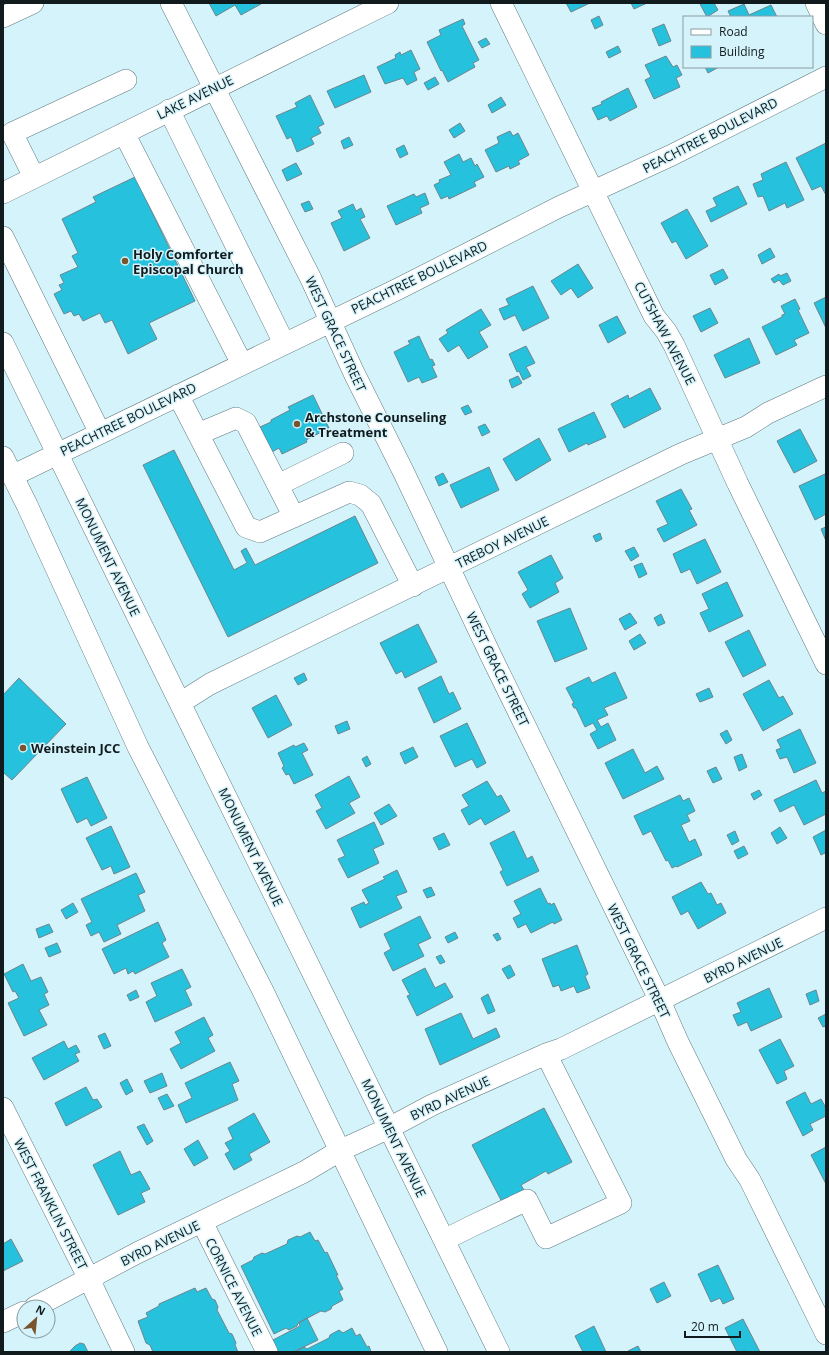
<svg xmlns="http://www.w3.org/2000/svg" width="829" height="1355" font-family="'Open Sans',sans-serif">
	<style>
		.building { fill: #26c1dd; stroke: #6b868d }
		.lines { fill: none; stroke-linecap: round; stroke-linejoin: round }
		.minor-casing { stroke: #5f7a80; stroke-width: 22 }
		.minor { stroke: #fff; stroke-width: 21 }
		.poi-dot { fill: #78552e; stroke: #d5f3fa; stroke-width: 1.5 }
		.labels { text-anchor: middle; stroke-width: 3; stroke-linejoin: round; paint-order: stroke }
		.street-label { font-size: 13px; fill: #111b1e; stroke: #d5f3fa }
		.poi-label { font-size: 13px; font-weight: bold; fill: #111b1e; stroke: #d5f3fa; text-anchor: start }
	</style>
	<rect width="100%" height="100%" fill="#d5f3fa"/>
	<path class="building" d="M209 3H261V4L241 15 235 5 216 16Z
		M566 3H590L571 12Z
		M631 3H647L634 9Z
		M701 3H714L718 10 707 17 700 4Z
		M744 4 749 15 771 5 777 17H731L728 11Z
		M599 16 603 25 595 29 591 20Z
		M463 19 465 24 462 26 479 60 473 63 475 67 448 82 442 70 441 71 427 42 441 35 439 30Z
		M664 24 671 41 659 46 652 29Z
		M486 38 490 44 482 48 478 42Z
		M618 46 621 52 609 58 606 52Z
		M411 50 420 69 414 72 417 80 407 85 403 78 385 84 377 67 396 58 395 55 400 52 401 55Z
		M666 56 673 67 677 65 682 75 676 78 680 87 654 99 645 80 651 77 645 65Z
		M705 67H719L708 73Z
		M364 75 371 92 335 108 327 91Z
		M435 77 439 84 428 90 424 83Z
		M628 88 637 107 610 121 607 116 598 120 592 108 602 104 601 102Z
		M310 95 324 124 318 127 321 133 311 138 314 144 297 152 291 137 287 139 276 116 297 107 295 103Z
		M501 97 506 105 492 113 488 105Z
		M460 123 465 131 454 138 449 130Z
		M510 131 513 136 518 133 529 155 518 161 520 164 510 169 509 166 496 172 485 150 499 143 497 137Z
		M349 137 353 145 344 149 341 141Z
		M826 143V195L821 186 812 190 796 158Z
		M404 145 408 154 400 158 396 149Z
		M459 154 463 162 471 158 475 166 477 164 484 177 474 182 476 186 449 199 448 196 441 199 434 185 440 182 439 180 451 175 444 162Z
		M786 162 804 200 787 208 785 203 769 211 763 196 758 197 753 184 763 180 761 174Z
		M296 163 302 174 287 181 282 170Z
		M135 177 195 301 149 323 157 339 128 354 112 320 105 323 100 313 83 321 79 314 74 316 71 311 64 314 54 294 62 290 59 285 64 283 60 275 78 267 72 256 78 253 62 219 96 202 93 197Z
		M738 186 747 204 711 222 706 211 717 206 713 198Z
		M425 193 429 204 420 208 422 213 396 225 387 206 414 194 416 197Z
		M309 201 313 209 305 212 301 204Z
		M353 204 356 211 361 208 365 217 360 219 370 238 344 251 331 223 342 218 338 211Z
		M687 209 708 246 686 259 676 241 672 243 661 223Z
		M770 248 775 257 762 264 758 255Z
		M578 264 593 288 578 298 571 288 561 295 551 281Z
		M723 269 728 278 715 285 710 275Z
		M787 273 791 281 783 285 779 280 774 283 771 279 779 274 780 276Z
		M533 286 549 318 523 331 515 315 504 320 499 309 509 305 506 299Z
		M826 297V328L814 303Z
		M795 299 800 309 798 310 809 333 794 340 797 345 776 355 762 327 782 317V315L785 314 781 306Z
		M710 308 718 323 701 332 693 316Z
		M481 309 491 325 479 332 488 347 468 359 459 345 448 352 439 339 448 333 446 330Z
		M617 316 626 333 608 343 599 325Z
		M419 336 430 360 432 359 435 365 432 366 437 377 422 383 419 377 408 382 394 352 410 344 408 341Z
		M749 338 760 363 725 378 714 355Z
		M526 346 535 363 526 367 531 376 523 380 519 371 517 372 509 354Z
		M518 376 522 383 512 388 509 380Z
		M650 388 661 409 624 428 611 404 628 395 629 399Z
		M313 395 329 428 306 440 307 442 282 454 279 448 272 452 260 427 271 422V420L290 410 288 407Z
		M468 405 472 412 465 415 461 408Z
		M594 412 606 437 588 445 587 443 569 452 558 429Z
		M485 424 490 432 482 436 478 427Z
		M800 429 817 461 794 473 777 441Z
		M539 438 551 460 516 481 503 459Z
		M174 450 234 570 247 563 241 551 246 548 255 565 355 516 378 563 228 637 143 465Z
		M489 467 499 490 461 508 450 485Z
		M443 473 448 482 439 486 435 477Z
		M825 474 826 476V514L815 520 799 486Z
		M681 489 692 509 689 510 697 525 664 542 657 529 668 524 656 501Z
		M826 527V541L821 529Z
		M600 533 602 539 596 542 593 536Z
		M705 539 721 572 697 584 690 569 681 573 673 554Z
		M634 547 639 556 631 561 625 551Z
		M551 555 563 578 555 583 559 592 530 608 522 594 528 590 518 572Z
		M642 563 647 574 639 578 634 566Z
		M727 582 743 616 709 632 700 613 709 609 702 594Z
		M570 608 587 649 555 662 537 621Z
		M630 613 637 623 625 630 619 619Z
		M661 614 665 623 658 626 654 618Z
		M418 624 437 662 405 678 402 671 396 674 380 643Z
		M749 630 766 665 743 677 725 642Z
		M640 634 646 643 634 650 629 641Z
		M615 672 627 698 604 708 608 715 597 720 601 727 608 723 616 740 598 749 590 734 597 730 593 723 585 727 576 708H574L572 704 574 703 566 688 589 677 592 683Z
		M304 673 307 680 298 685 294 678Z
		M441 676 449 694 453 692 461 709 434 723 418 688Z
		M19 678 66 724 12 780 4 773 3 774V695Z
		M769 680 779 698 783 696 793 714 763 731 743 694Z
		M709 688 713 697 700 702 696 694Z
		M276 695 292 725 268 738 252 708Z
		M347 721 350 729 338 734 335 726Z
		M467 723 486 763 477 768 472 759 455 767 440 736Z
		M800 729 816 763 794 773 787 757 780 759 776 750 781 748 777 740Z
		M727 730 732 740 726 744 720 734Z
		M304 743 308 750 302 753 313 775 294 784 289 774 286 775 282 768 284 766 278 753 294 745 295 747Z
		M413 747 418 757 405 764 400 753Z
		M633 749 645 773 657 766 664 779 623 799 605 763Z
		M742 754 747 767 739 771 734 757Z
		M367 756 371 764 366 767 362 759Z
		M716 767 722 779 713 783 707 771Z
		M349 776 360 797 349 803 355 813 326 829 316 811 322 808 315 795Z
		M87 777 107 818 91 826 87 818 77 823 61 789Z
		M816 780 822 793 826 791V814L804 825 794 805 780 812 774 800Z
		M487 781 497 797 501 795 510 811 485 825 481 818 469 825 461 810 469 806 462 795Z
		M759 790 762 795 754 800 751 794Z
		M680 795 683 801 689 798 695 811 687 815 690 821 681 825 689 842 695 839 702 855 677 867 676 866 672 868 668 860 666 861 651 831 643 835 634 816Z
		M389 804 397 816 381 825 374 813Z
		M374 822 384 844 373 849 379 863 348 878 338 859 345 856 337 840Z
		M111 826 130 867 114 874 111 866 102 870 86 838Z
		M780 827 787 838 777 844 771 833Z
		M826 830V855L825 853 821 855 813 837Z
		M514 831 527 859 532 856 539 871 507 886 500 872 503 870 490 843Z
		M735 831 739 841 732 845 727 835Z
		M444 833 450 845 439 850 433 838Z
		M744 846 748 854 738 859 734 851Z
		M397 870 407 892 396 896 402 908 360 928 351 908 364 902 365 905 369 903 362 890 385 879 383 877Z
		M136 873 145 892 138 895 145 911 117 925 121 934 104 942 99 932 91 936 86 925 92 922 81 899Z
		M701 882 708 894 711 893 717 905 721 903 726 913 698 929 688 911 681 915 672 897Z
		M431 887 435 895 427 898 423 890Z
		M540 888 548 904 550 903 551 905 554 903 562 920 554 924 553 922 531 933 526 924 518 928 513 918 521 914 514 901Z
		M73 903 78 912 66 919 61 910Z
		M420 916 431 938 418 944 424 956 393 971 384 953 391 949 384 934Z
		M158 922 166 940 162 943 169 957 135 974 133 971 128 974 126 968 114 974 102 949Z
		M49 924 53 932 39 938 36 929Z
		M455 932 458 938 448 943 445 937Z
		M498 933 501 939 497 941 493 935Z
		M57 943 61 952 49 957 45 948Z
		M577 945 588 974 585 976 590 988 577 993 574 986 561 991 559 985 553 987 542 959Z
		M441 955 445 962 440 964 436 957Z
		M23 964 31 981 41 977 48 992 44 994 49 1005 39 1010 47 1025 24 1036 8 1003 19 998 15 991 13 992 4 974Z
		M510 965 515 975 508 979 502 969Z
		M425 968 435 988 445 983 453 997 417 1016 407 996 410 995 402 980Z
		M182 969 191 987 185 990 192 1005 155 1022 146 1002 157 996 151 983Z
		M769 988 782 1017 751 1031 747 1022 738 1026 733 1015 741 1012 737 1003Z
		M136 990 139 997 130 1001 127 995Z
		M816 990 819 1001 810 1005 806 994Z
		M488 994 495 1011 488 1014 481 998Z
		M461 1013 473 1039 496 1028 500 1037 440 1065 425 1029Z
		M826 1014V1026L823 1027 818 1018Z
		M204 1017 213 1035 208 1038 215 1051 181 1069 170 1049 181 1043 175 1032Z
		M105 1033 111 1046 104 1049 98 1036Z
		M780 1039 794 1066 784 1071 787 1079 777 1084 759 1050Z
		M64 1041 68 1049 76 1045 80 1052 75 1054 79 1061 44 1080 32 1058Z
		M230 1062 239 1081 232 1084 238 1100 186 1123 178 1105 192 1098 185 1083Z
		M162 1073 167 1086 150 1093 144 1081Z
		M127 1079 133 1091 126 1095 120 1083Z
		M86 1087 93 1100 97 1099 102 1107 66 1126 55 1103Z
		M805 1092 811 1104 821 1099 826 1108V1116L810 1124 813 1130 803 1136 786 1102Z
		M167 1094 174 1106 164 1110 158 1098Z
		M544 1108 572 1162 548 1174 546 1171 521 1185 524 1190 502 1202 472 1145Z
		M254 1113 270 1142 249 1154 252 1160 234 1170 225 1154 230 1151 225 1143 233 1139 228 1128Z
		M144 1124 153 1141 147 1145 137 1127Z
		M198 1140 208 1158 194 1166 184 1149Z
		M826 1147V1184L811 1155Z
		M120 1151 131 1175 140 1171 150 1189 141 1193 145 1202 118 1215 93 1165Z
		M310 1232 315 1241 318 1240 325 1253 327 1252 338 1275H336L343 1289 339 1291 343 1300 332 1306 331 1309 325 1312 321 1311 298 1323 297 1326 289 1330 286 1328 274 1334 241 1266 253 1260 254 1257 262 1253 265 1254 287 1244 288 1240 297 1236 300 1237Z
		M11 1239 23 1261 3 1271V1244Z
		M718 1265 734 1299 723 1304 720 1298 711 1302 698 1274Z
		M664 1282 671 1296 657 1303 650 1289Z
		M195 1288 197 1292 206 1288 212 1299 215 1300 218 1307 217 1310 229 1333 232 1334 236 1343 235 1345 238 1352H153L150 1345 146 1343 138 1321 148 1317 146 1313 159 1306V1304Z
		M307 1318 318 1340 293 1352H278L273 1340 300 1326 299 1323Z
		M743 1319 760 1352H747L746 1351 737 1352 725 1328Z
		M594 1326 606 1352H583L575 1336Z
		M352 1328 356 1336 360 1334 367 1347 369 1346 371 1352H295L304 1347 307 1349 329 1338 330 1335 339 1330 343 1333Z
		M80 1343 84 1344 88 1352H69L75 1346Z
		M638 1346 641 1352H629L628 1351Z"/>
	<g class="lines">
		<defs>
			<path id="minor" d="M171 3 311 279 354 373 404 473 492 658 660 1001 678 1042 736 1159 750 1180 826 1334
				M501 3 654 316 666 331 674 345 738 484 826 664
				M816 3 826 24
				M3 17 33 3
				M169 110 284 343
				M124 133 242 364
				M34 177 12 133 126 80
				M3 193 388 3
				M3 237 100 433
				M3 343 499 1352
				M178 395 246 527 260 532 349 492 360 495 371 504 413 586
				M198 434 236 418 246 423 294 517
				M3 457 27 505 138 747 263 991 437 1352
				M12 476 398 289 559 207 672 155 826 77
				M278 485 343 453
				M180 703 210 684 681 454 746 427 768 413 826 386
				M3 1108 89 1279 124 1352
				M202 1222 267 1352
				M444 1240 472 1226 527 1200 546 1238 621 1203 546 1054
				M35 1307 137 1253 304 1172 341 1150 389 1128 432 1105 546 1054 561 1049 826 918
				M3 1322 24 1312"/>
		</defs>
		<use href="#minor" class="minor-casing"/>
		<use href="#minor" class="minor"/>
	</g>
	<g class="poi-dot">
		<circle cx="125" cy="261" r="4"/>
		<circle cx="297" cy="424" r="4"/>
		<circle cx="23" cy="748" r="4"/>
	</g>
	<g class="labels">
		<g class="street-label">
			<text transform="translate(195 97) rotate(-26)" y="5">LAKE AVENUE</text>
			<text transform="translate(710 135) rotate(-27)" y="5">PEACHTREE BOULEVARD</text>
			<text transform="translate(419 277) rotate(-26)" y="5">PEACHTREE BOULEVARD</text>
			<text transform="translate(665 333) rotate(62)" y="5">CUTSHAW AVENUE</text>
			<text transform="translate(336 334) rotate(65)" y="5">WEST GRACE STREET</text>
			<text transform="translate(128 419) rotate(-26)" y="5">PEACHTREE BOULEVARD</text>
			<text transform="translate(502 542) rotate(-26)" y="5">TREBOY AVENUE</text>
			<text transform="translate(108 557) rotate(64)" y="5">MONUMENT AVENUE</text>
			<text transform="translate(498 669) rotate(64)" y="5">WEST GRACE STREET</text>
			<text transform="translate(251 847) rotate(64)" y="5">MONUMENT AVENUE</text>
			<text transform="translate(743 960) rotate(-26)" y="5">BYRD AVENUE</text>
			<text transform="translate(639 961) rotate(64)" y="5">WEST GRACE STREET</text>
			<text transform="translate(450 1098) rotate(-25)" y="5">BYRD AVENUE</text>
			<text transform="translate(394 1138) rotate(64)" y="5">MONUMENT AVENUE</text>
			<text transform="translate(51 1204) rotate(63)" y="5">WEST FRANKLIN STREET</text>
			<text transform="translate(160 1243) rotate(-26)" y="5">BYRD AVENUE</text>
			<text transform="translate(234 1287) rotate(63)" y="5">CORNICE AVENUE</text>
		</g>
		<g class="poi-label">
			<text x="133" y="259">Holy Comforter<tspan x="133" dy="15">Episcopal Church</tspan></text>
			<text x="305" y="422">Archstone Counseling<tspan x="305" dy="15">&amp; Treatment</tspan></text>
			<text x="31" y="753">Weinstein JCC</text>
		</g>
	</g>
	<rect width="829" height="1355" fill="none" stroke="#111b1e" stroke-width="8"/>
	<rect x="683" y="16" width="130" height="52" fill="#d5f3fa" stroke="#879da2"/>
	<rect x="691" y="29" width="20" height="6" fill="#ffffff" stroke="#879da2"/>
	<text x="719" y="36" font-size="12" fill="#111b1e">Road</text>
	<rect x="691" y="46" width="20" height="12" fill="#26c1dd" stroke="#879da2"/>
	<text x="719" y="56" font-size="12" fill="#111b1e">Building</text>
	<g transform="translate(36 1319) rotate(27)"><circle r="19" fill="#d5f3fa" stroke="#879da2"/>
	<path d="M0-3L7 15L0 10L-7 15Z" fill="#78552e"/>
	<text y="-6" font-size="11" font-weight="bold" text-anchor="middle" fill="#111b1e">N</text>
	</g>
	<path d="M685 1331v6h55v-6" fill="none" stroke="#111b1e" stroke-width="2"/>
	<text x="691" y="1331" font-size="12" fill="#111b1e" stroke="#d5f3fa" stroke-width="3" paint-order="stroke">20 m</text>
</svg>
